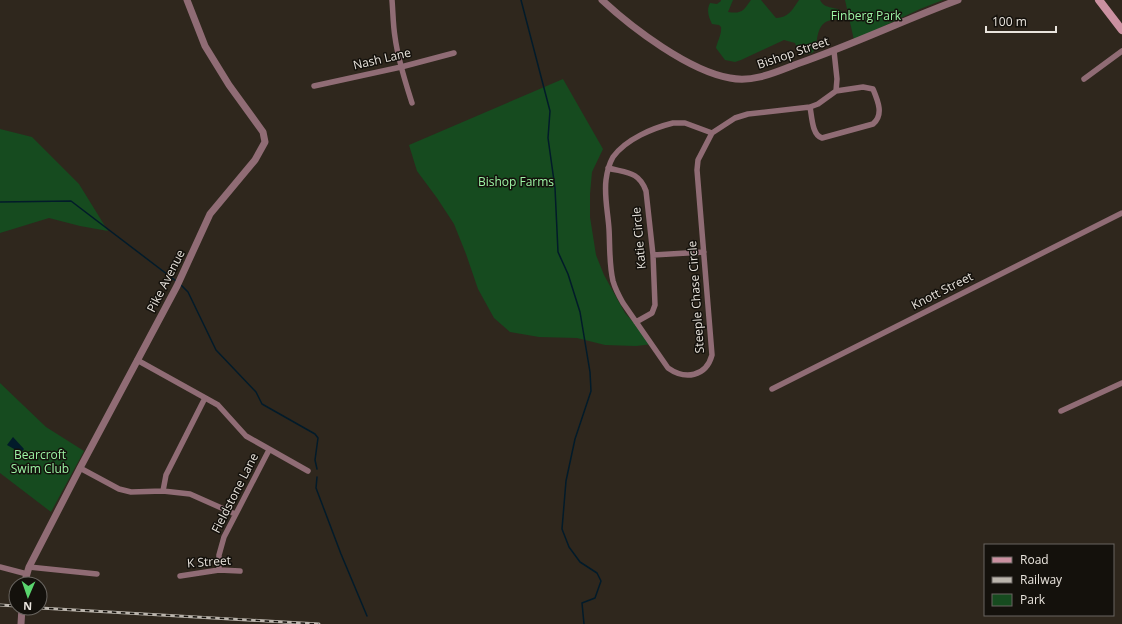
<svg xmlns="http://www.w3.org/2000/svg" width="1122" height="624" font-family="'Open Sans',sans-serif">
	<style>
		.green { fill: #164b1f }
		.water { fill: #021b2a }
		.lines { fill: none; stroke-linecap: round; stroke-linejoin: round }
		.stream { stroke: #021b2a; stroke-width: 1.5 }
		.minor { stroke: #906c75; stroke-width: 5.5 }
		.tertiary { stroke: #906c75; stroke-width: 7 }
		.secondary { stroke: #cb91a1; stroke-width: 8 }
		.rail-casing { stroke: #bbb5ad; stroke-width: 3 }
		.rail { stroke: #14110c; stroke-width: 1.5; stroke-dasharray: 4.5; stroke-linecap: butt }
		.labels { text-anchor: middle; stroke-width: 3; stroke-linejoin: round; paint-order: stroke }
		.park-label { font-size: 12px; fill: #9cf4a4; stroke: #14110c }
		.street-label { font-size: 12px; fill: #e9e4dd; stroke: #14110c }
	</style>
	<rect width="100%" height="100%" fill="#2f271d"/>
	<path class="green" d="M721 0H733L728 12C742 14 743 11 751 0H761L776 18C788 18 793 9 799 0H820C826 12 841 4 844 16L841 20C837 20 832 19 828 21 817 25 817 40 816 49L812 53 803 54 797 48 795 43 784 40 741 60 735 62 725 60 716 48C717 42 722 34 721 27L719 25 712 24C709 17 706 11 710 3L717 4 721 1Z
		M845 0H943L920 9 854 40Z
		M563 79 603 149 592 172 590 194V217L596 255 604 275 625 313 653 344 636 346 605 345 577 338 539 337 510 332 494 318 478 289 466 254 454 224 437 198 417 171 409 145Z
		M0 129 32 137 79 184 108 231 80 226 49 218 0 233Z
		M0 383 46 427 84 451 51 512 0 473Z"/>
	<path class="water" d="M13 437 24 449 21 453 7 445Z"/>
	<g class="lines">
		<path class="stream" d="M521 0 550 111 548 138 555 188 558 252 568 274 580 312 590 372 591 391 575 439 566 481 562 529 569 547 580 562 597 573 601 581 595 598 582 603 584 624
			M0 202 71 201 176 281
			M181 285 188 292 216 350 256 392 262 404 315 434 318 438 315 460 317 469
			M317 477 316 488 341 554 367 616"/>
		<path class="minor" d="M392 0C393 12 393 25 395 37 398 60 405 81 412 103
			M1084 79 1122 51
			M314 86 401 67 454 53
			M810 107C812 117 812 135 822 138L873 124C884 115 878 101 873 89L863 87 836 91
			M673 123H685L712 133 698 160 697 170 712 355C706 377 685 380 668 368L623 303C619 296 615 288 613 281 609 264 610 246 609 229 608 213 604 196 606 180 607 172 609 164 613 157 626 139 653 128 673 123Z
			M712 133 735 118 748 114 810 107 818 104 836 91 837 79 834 51
			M608 168C626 173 639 171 646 191L653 255 655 305 652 313 636 322
			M653 255 704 252
			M137 360 218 405 246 436 308 471
			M772 389 1122 213
			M1061 411 1122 383
			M80 468 119 489 131 492 163 491 190 494 235 514
			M163 491 166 475 205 398
			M0 567 27 574
			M29 567 97 574
			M219 570V555L224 537 269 450
			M180 576 219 570 240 571"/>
		<path class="tertiary" d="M602 0C632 28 689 71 730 78 753 83 776 72 797 64 852 45 904 20 958 0
			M24 584 29 567 80 468 177 286 210 214 255 160 265 142 263 132 229 85 205 46 187 0
			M21 624 22 608"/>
		<path class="secondary" d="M1099 0 1122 30"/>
		<defs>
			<path id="rail" d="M0 605 16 606
				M40 608 319 624"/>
		</defs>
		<use href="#rail" class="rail-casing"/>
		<use href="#rail" class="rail"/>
	</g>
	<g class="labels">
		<g class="park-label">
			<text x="866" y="20">Finberg Park</text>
			<text x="516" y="186">Bishop Farms</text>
			<text x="40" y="459">Bearcroft<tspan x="40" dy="14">Swim Club</tspan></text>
		</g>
		<g class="street-label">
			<text transform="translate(793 53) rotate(-19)" y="4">Bishop Street</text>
			<text transform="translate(382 59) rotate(-13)" y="4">Nash Lane</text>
			<text transform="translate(639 238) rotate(-95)" y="4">Katie Circle</text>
			<text transform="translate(166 281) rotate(-63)" y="4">Pike Avenue</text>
			<text transform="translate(942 291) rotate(-27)" y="4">Knott Street</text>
			<text transform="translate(696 297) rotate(-94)" y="4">Steeple Chase Circle</text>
			<text transform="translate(235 493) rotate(-63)" y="4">Fieldstone Lane</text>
			<text transform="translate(209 562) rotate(-4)" y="4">K Street</text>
		</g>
	</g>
	<rect x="984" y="544" width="130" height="72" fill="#14110c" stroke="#696560"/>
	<rect x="992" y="557" width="20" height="6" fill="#cb91a1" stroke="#696560"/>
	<text x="1020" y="564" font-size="12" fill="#e9e4dd">Road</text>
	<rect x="992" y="577" width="20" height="6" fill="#bbb5ad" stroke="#696560"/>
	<text x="1020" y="584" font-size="12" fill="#e9e4dd">Railway</text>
	<rect x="992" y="594" width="20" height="12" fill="#164b1f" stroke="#696560"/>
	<text x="1020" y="604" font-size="12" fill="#e9e4dd">Park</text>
	<g transform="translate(28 596) rotate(182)"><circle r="19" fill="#14110c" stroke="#696560"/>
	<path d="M0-3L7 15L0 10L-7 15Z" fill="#5ad56e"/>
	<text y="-6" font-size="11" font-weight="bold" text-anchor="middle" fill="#e9e4dd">N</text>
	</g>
	<path d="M986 26v6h70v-6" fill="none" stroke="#e9e4dd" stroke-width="2"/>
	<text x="992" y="26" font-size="12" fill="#e9e4dd" stroke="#14110c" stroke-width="3" paint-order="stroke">100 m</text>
</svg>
